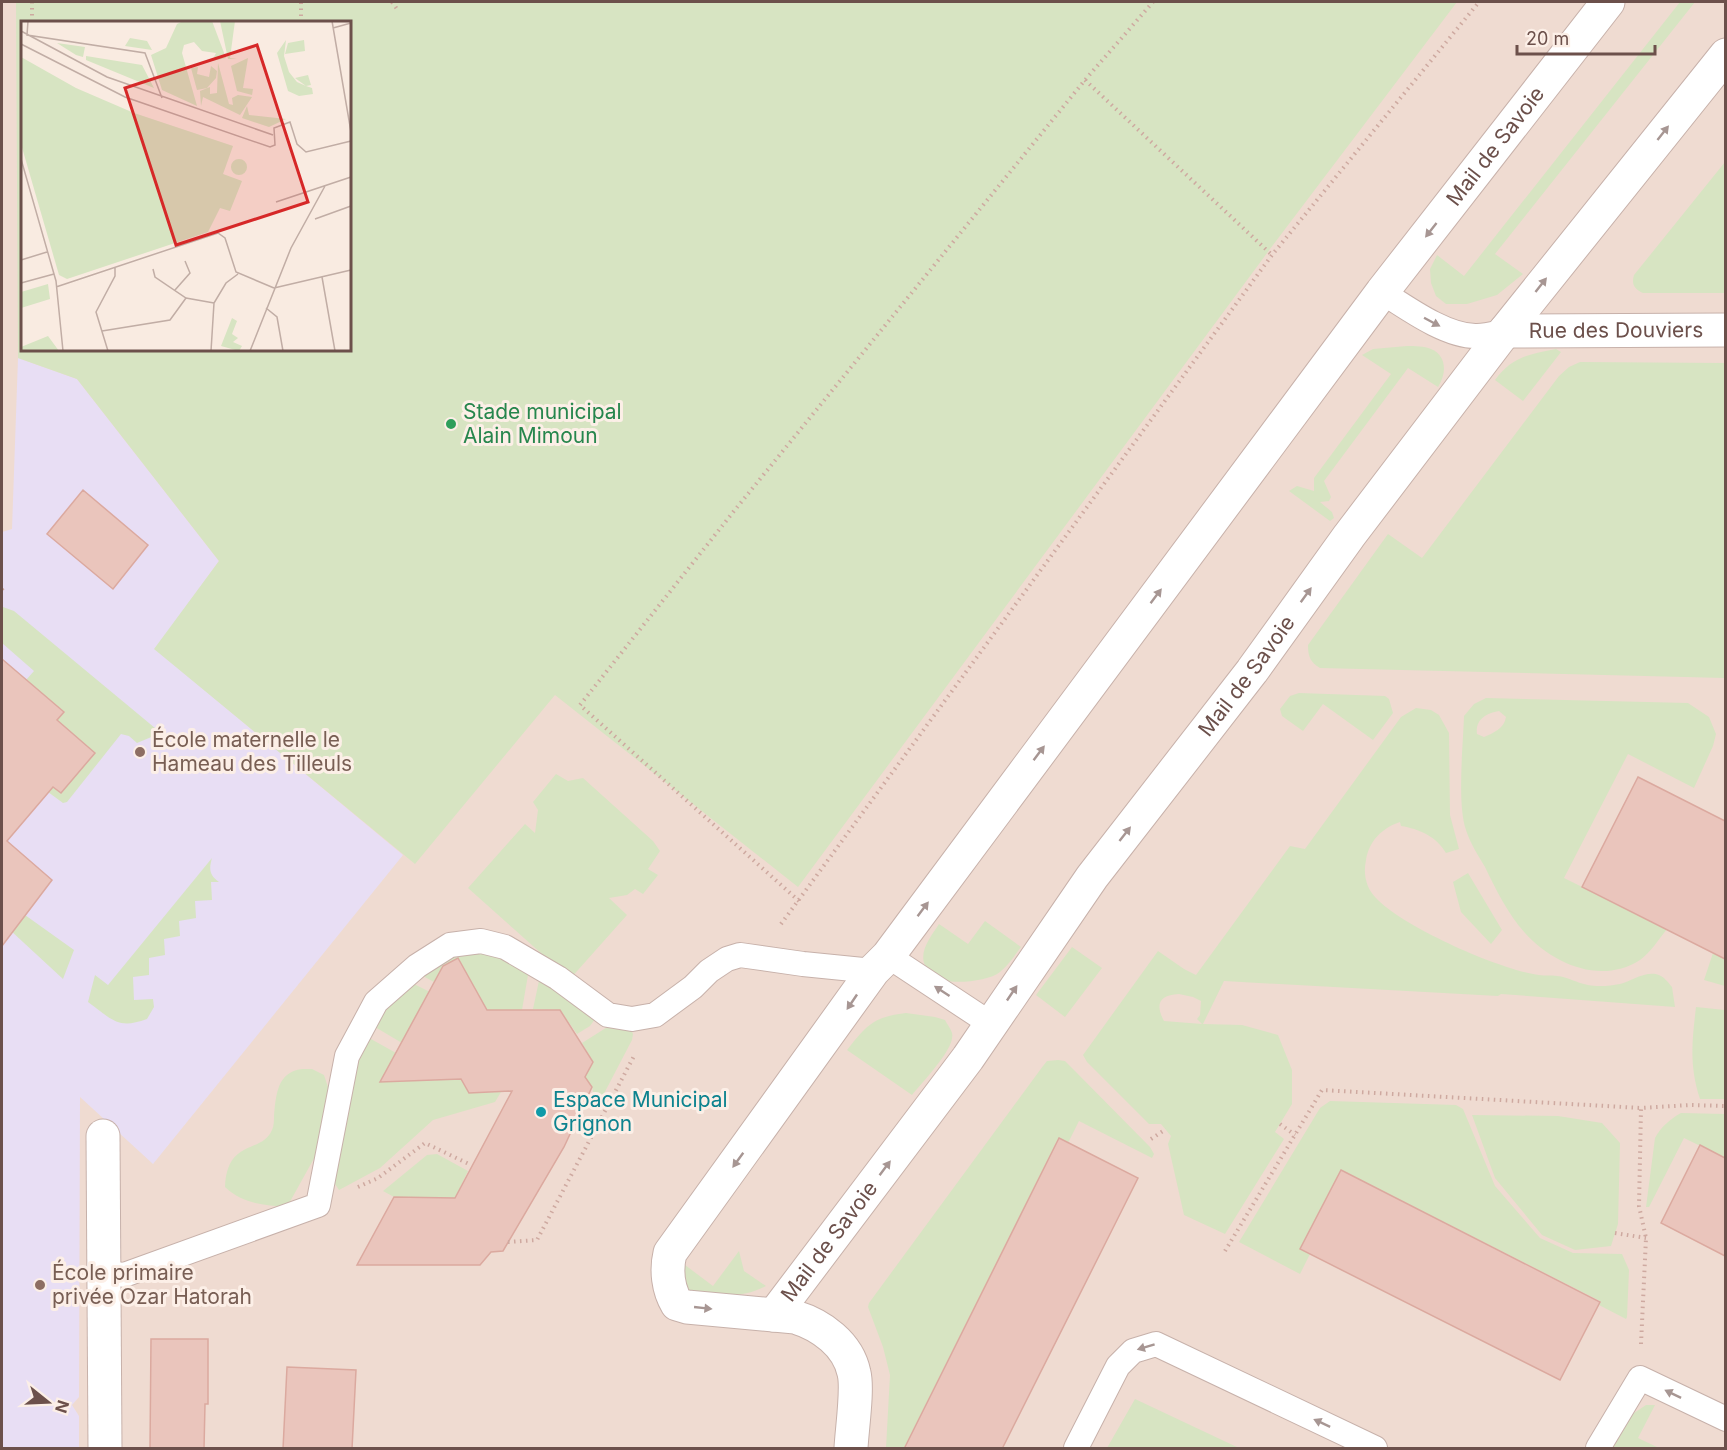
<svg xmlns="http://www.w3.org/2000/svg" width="1727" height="1450" font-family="Inter,sans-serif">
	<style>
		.residential { fill: #efdbd1; fill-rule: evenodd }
		.education { fill: #e8def4 }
		.green { fill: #d7e4c2; fill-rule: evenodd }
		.building { fill: #eac5bc; stroke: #dba99f; stroke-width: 1.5 }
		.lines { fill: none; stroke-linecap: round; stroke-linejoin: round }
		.lane-casing { stroke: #c7b1aa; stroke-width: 26 }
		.street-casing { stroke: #c7b1aa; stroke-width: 35 }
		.path { stroke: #cea9a0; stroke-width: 4; stroke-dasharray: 1.5 4.5; stroke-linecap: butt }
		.lane { stroke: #fff; stroke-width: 24 }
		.street { stroke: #fff; stroke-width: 33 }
		.oneway { fill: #a79693 }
		.leisure-dot { fill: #2e9e5b; stroke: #fcefe7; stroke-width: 2 }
		.education-dot { fill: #8d6e63; stroke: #fcefe7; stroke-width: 2 }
		.culture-dot { fill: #0f9aa8; stroke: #fcefe7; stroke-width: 2 }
		.labels { text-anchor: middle; stroke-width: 6; stroke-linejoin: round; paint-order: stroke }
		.street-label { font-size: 21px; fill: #6c504b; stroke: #fcefe7 }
		.leisure-label { font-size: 21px; fill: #27864d; stroke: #fcefe7; text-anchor: start }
		.education-label { font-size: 21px; fill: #785e54; stroke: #fcefe7; text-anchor: start }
		.culture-label { font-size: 21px; fill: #0d838f; stroke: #fcefe7; text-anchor: start }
		.inset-road { fill: none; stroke: #c1ada5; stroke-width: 1.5 }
		.view { fill: #d62828; fill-opacity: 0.15; stroke: #d62828; stroke-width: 3 }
		.inset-edge { fill: none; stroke: #6c504b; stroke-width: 3 }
	</style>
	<rect width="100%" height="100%" fill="#f9ebe1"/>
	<path class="residential" d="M2 2H1725V1448H2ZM22 22H350V350H22Z"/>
	<path class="education" d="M18 358 77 379 219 561 155 649 403 855 153 1164 80 1097 79 1397 72 1405 79 1416V1448H2V532L12 529Z"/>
	<path class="green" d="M16 2H1457L1273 245 798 887 555 695 415 864 154 649 219 561 77 379 18 358ZM22 22H350V350H22Z
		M1680 2H1695L1495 254 1523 274 1497 295 1467 304H1446L1436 296 1431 283 1430 269 1437 255 1464 276Z
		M1725 162V293H1643C1635 289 1631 285 1634 275Z
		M1407 346C1415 346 1424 346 1431 349 1448 356 1446 375 1438 387L1408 368 1324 481 1331 497 1329 501 1320 502 1332 512 1334 518 1330 521 1289 491 1297 486 1314 491V478L1391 374 1362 355 1373 349Z
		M1556 349 1561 352 1523 401 1495 380C1512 357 1529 354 1556 349Z
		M1580 362 1725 363V678L1320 668C1310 662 1308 656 1308 645L1388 534 1422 558 1559 376 1569 367Z
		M3 607 14 611 161 733 137 743 129 736 121 734 67 802 63 803 48 792 53 787 61 793 95 753 57 720 64 712 26 680 34 671 2 643V608Z
		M1299 693 1385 696 1389 699 1393 713 1373 740 1323 704 1303 731 1282 716 1280 709 1290 696Z
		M1486 698 1688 703 1709 717 1716 734 1713 746 1694 788 1628 754 1564 878 1667 929C1659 939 1650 953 1640 960 1601 985 1553 964 1525 933 1508 914 1496 890 1485 867 1478 855 1470 843 1466 830 1457 804 1463 747 1464 716L1474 704ZM1499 711 1506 717C1504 729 1493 733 1484 737L1477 734C1475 720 1486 713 1499 711Z
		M1416 708 1431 710 1439 715 1449 733 1450 815 1459 849 1446 853C1436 836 1419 829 1401 826L1400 822C1382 828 1369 841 1366 860 1363 874 1366 888 1376 898 1403 927 1500 970 1539 975 1545 976 1551 975 1557 976 1568 977 1577 983 1588 985 1598 987 1610 986 1620 984 1631 981 1647 970 1659 975 1664 977 1668 982 1672 987L1675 1007 1501 994 1498 996 1224 981 1203 1024 1242 1025 1278 1035 1292 1070V1104L1275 1132 1284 1139 1225 1234 1184 1215 1168 1144 1171 1136 1161 1124H1149L1087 1062 1083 1055 1158 951 1184 969 1196 975 1290 846 1305 849 1401 717ZM1179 994 1193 997 1201 1001 1200 1015 1197 1019 1202 1024 1164 1021C1155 1004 1159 995 1179 994Z
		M556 774 568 781 583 778 653 841 660 851 648 869 658 875 643 894 635 889 627 895 609 898 627 915 570 979 468 888 525 824 535 833 538 810 533 802Z
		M212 858C209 869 209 875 219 882H211L212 900 195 901 196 918 179 921 180 936 164 939 165 955 149 958V975L133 977 134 1000 153 999 154 1007 147 1019C117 1030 112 1019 88 1002L95 975 108 985Z
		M1468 873 1502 930 1491 944 1461 912 1453 882Z
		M25 915 74 950 63 979 10 930Z
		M985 921 1021 947C1015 955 1008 966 1000 972 988 982 949 985 936 978 931 976 926 967 924 963 920 949 932 935 939 924L968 944Z
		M1072 947 1102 968 1065 1017 1036 995Z
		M474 948 529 969 522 1010H487L463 968 444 965 434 982 423 976 452 953Z
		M1713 953 1725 959V986L1704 980Z
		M540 976 595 1019 590 1026 577 1034 560 1010 533 1009Z
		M412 983 430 992 402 1043 375 1027V1023L391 1002Z
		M1696 1007 1725 1010V1099H1700C1689 1065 1692 1042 1696 1007Z
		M906 1013 935 1017 945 1020C947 1024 951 1029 952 1033 956 1048 922 1082 912 1095L847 1050C867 1025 873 1017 906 1013Z
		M609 1026 630 1027 633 1034 632 1040 597 1107 592 1087 585 1077 593 1062 582 1043Z
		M365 1039H371L396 1053 400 1081 461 1079 469 1093 501 1092 495 1102 433 1120 380 1168 339 1190 333 1181 341 1113Z
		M1058 1060 1065 1061 1074 1070 1150 1147 1154 1154 1152 1158 1079 1121 1068 1143 1058 1139 904 1448H886L890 1375 883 1347 868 1307 869 1303 1043 1066 1047 1061Z
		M302 1069H312L324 1075 328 1087 323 1128 317 1153 287 1207C263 1205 243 1204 225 1187 227 1138 262 1154 272 1130 274 1126 274 1120 274 1116 276 1095 277 1072 302 1069Z
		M1330 1101 1456 1105 1463 1109 1495 1186 1540 1238 1573 1253 1622 1254 1629 1270 1627 1317 1626 1319 1599 1305 1600 1301 1341 1170 1301 1249 1310 1254 1300 1274 1239 1242 1320 1108Z
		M1681 1113 1725 1114V1158L1684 1138 1649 1207H1646L1655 1138C1661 1127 1670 1119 1681 1113Z
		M1472 1115 1558 1116 1602 1123 1620 1143 1618 1224 1611 1246 1575 1250 1542 1235 1495 1178Z
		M437 1154 468 1171 455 1198 394 1197 383 1191 427 1155Z
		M739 1251 744 1271 766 1286C740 1300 719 1294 691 1292L683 1282 685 1265 713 1286Z
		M1135 1399 1239 1448H1107Z
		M1646 1405H1655L1638 1438 1659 1448H1609L1628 1417Z"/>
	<path class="building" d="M83 490 148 545 113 589 47 534Z
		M2 659 64 712 57 720 95 753 61 793 53 787 7 841 52 880 2 946Z
		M1638 777 1725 821V959L1582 887Z
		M458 958 487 1010H560L593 1062 585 1077 592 1087 564 1147 503 1251 491 1252 480 1265H357L394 1197 455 1198 512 1091 469 1093 461 1079 380 1082 443 966Z
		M1059 1138 1138 1178 1112 1230 1002 1449H904Z
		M1700 1145 1725 1158V1256L1661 1223Z
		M1341 1170 1600 1302 1560 1380 1300 1249Z
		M151 1339H208V1404H205L204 1449H150Z
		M287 1367 356 1370 352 1449H283Z"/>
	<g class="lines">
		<defs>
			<path id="lane" d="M1382 292C1407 308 1447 337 1477 336 1486 336 1496 333 1505 331
				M888 956 991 1024
				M104 1272 124 1275 318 1205 347 1056 376 1002 417 966 450 945 481 941 505 947 558 978 608 1015 632 1019 655 1015 693 987 709 971 727 959 740 955 803 964 873 971
				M1076 1448 1118 1366 1133 1351 1156 1344 1375 1448
				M1598 1448 1640 1378 1726 1419"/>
			<g id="street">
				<path id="s1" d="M1505 331 1726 330"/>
				<path d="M103 1136 105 1448"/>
				<path id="s2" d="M774 1315 968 1058 1092 877 1252 671 1349 536 1505 331 1726 55"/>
				<path id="s3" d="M851 1448C852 1429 858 1389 854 1373 848 1344 821 1325 795 1317L687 1307 677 1304C668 1289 666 1270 670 1253L873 971 888 956 1382 292 1608 2"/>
			</g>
		</defs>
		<use href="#lane" class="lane-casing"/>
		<use href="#street" class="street-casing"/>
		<path class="path" d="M32 2V22
			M392 2 397 9
			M301 22V2
			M1085 80 1272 255
			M2 589 5 586
			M799 901 580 705 734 511 1085 80 1153 2
			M781 924 1272 255 1479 2
			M1280 1124 1295 1135
			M1151 1139 1166 1129
			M358 1187 378 1178 425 1143 471 1165
			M1615 1233 1646 1238
			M508 1242 537 1240 634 1056
			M1225 1251 1322 1090 1641 1108
			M1641 1344 1646 1238 1639 1206 1641 1108 1690 1105 1726 1106"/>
		<use href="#lane" class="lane"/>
		<use href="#street" class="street"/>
	</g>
	<defs><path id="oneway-solid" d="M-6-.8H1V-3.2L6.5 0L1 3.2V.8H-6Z" transform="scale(1.5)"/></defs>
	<g class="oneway">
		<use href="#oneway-solid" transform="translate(1663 133) rotate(-52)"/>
		<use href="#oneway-solid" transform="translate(1431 230) rotate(128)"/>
		<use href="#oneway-solid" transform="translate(1541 285) rotate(-52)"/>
		<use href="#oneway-solid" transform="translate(1432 322) rotate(28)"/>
		<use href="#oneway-solid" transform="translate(1306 595) rotate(-54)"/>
		<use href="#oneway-solid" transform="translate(1156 596) rotate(-53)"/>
		<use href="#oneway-solid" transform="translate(1039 753) rotate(-53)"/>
		<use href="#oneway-solid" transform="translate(1125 834) rotate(-52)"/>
		<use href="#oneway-solid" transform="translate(923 909) rotate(-53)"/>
		<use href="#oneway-solid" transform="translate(942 991) rotate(-147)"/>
		<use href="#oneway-solid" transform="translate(1012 993) rotate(-56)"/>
		<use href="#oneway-solid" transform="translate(852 1002) rotate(124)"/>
		<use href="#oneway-solid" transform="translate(738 1160) rotate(126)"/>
		<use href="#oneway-solid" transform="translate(885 1168) rotate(-53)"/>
		<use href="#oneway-solid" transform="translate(703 1308) rotate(6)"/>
		<use href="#oneway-solid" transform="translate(1146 1347) rotate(163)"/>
		<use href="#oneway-solid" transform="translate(1673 1394) rotate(-154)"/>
		<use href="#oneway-solid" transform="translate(1322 1423) rotate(-155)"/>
	</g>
	<circle class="leisure-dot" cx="451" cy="424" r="6"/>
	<g class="education-dot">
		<circle cx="140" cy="752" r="6"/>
		<circle cx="40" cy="1285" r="6"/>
	</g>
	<circle class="culture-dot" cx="541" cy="1112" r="6"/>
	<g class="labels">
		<g class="street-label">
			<text dy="7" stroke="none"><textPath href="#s3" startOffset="1713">Mail de Savoie</textPath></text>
			<text dy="7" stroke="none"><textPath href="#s1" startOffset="111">Rue des Douviers</textPath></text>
			<text dy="7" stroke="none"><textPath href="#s2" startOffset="795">Mail de Savoie</textPath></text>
			<text dy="7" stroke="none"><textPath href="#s2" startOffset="92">Mail de Savoie</textPath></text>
		</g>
		<g class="leisure-label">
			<text x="463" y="419">Stade municipal<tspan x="463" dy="24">Alain Mimoun</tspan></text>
		</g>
		<g class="education-label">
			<text x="152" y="747">École maternelle le<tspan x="152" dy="24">Hameau des Tilleuls</tspan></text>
			<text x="52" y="1280">École primaire<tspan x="52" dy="24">privée Ozar Hatorah</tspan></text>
		</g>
		<g class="culture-label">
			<text x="553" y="1107">Espace Municipal<tspan x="553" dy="24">Grignon</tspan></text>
		</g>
	</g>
	<g transform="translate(21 21)">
		<rect width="330" height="330" fill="#f9ebe1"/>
		<path d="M162 0H191L205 37 191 40 195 32 181 30 173 21 163 24 161 32 176 85 141 69 130 34 145 27 156 3ZM199 0H214L209 37 216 38H207ZM109 17 126 20 131 29 104 25ZM265 19 263 35 268 51 276 61 285 65 274 57 287 54 290 64 285 65 291 67 292 73 278 75 267 70 256 32ZM283 19 284 30 264 33 267 22ZM36 22 64 26 62 36 55 34ZM65 35 121 44 133 67 65 39ZM0 36 55 67 113 92 212 125 202 153 221 160 209 190 199 187 187 211 46 258 38 254 0 123ZM227 37 222 67 232 68 231 74 216 70 210 45ZM197 42 208 83 212 84 211 77 217 74 231 76 219 94 182 76 180 85 179 70 189 66V73L196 72ZM190 45 196 50 195 57 186 67 176 69 170 47 177 46 176 53 188 56ZM226 85 228 94 265 98 248 106 221 97ZM210 146a8 8 0 1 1 16 0a8 8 0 1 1-16 0ZM27 263 29 278 0 287V271ZM211 297 216 300 211 313 217 317 212 321 221 325 218 330 200 325ZM27 315 38 330H0V326Z" fill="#d7e4c2"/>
		<path class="inset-road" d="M7 0 6 14 124 32 141 77M311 0 330 111M312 7 330 2M0 10 86 56 252 114M0 23 104 76 249 126 254 124 253 107 269 101 276 123 285 131 330 120M0 138 35 260 42 330M255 181 330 156M294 198 330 185M0 239 26 231M132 248 134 256 165 277 193 282M301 256 314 330M0 262 33 253M35 266 197 212 204 217 215 251 253 267M253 267 330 249M154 269 169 252 164 240M245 287 256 296 262 330M81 310 149 299 165 277M87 330 75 291 94 255V247M190 330 193 282 205 262 217 253M229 330 270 227 304 165"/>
		<path class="view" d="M236 24 287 181 155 224 104 67Z"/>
		<rect width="330" height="330" class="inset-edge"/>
	</g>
	<rect width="1727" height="1450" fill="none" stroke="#6c504b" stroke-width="6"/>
	<g transform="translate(48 1402) rotate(108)" stroke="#fcefe7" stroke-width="4.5" paint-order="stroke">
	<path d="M0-4.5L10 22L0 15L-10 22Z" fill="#6c504b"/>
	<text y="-9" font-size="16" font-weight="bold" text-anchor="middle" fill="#6c504b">N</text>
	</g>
	<path d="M1517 45v9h138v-9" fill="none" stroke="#6c504b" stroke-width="3"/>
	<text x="1526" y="45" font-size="18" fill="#6c504b" stroke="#fcefe7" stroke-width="4.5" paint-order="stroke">20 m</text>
</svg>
